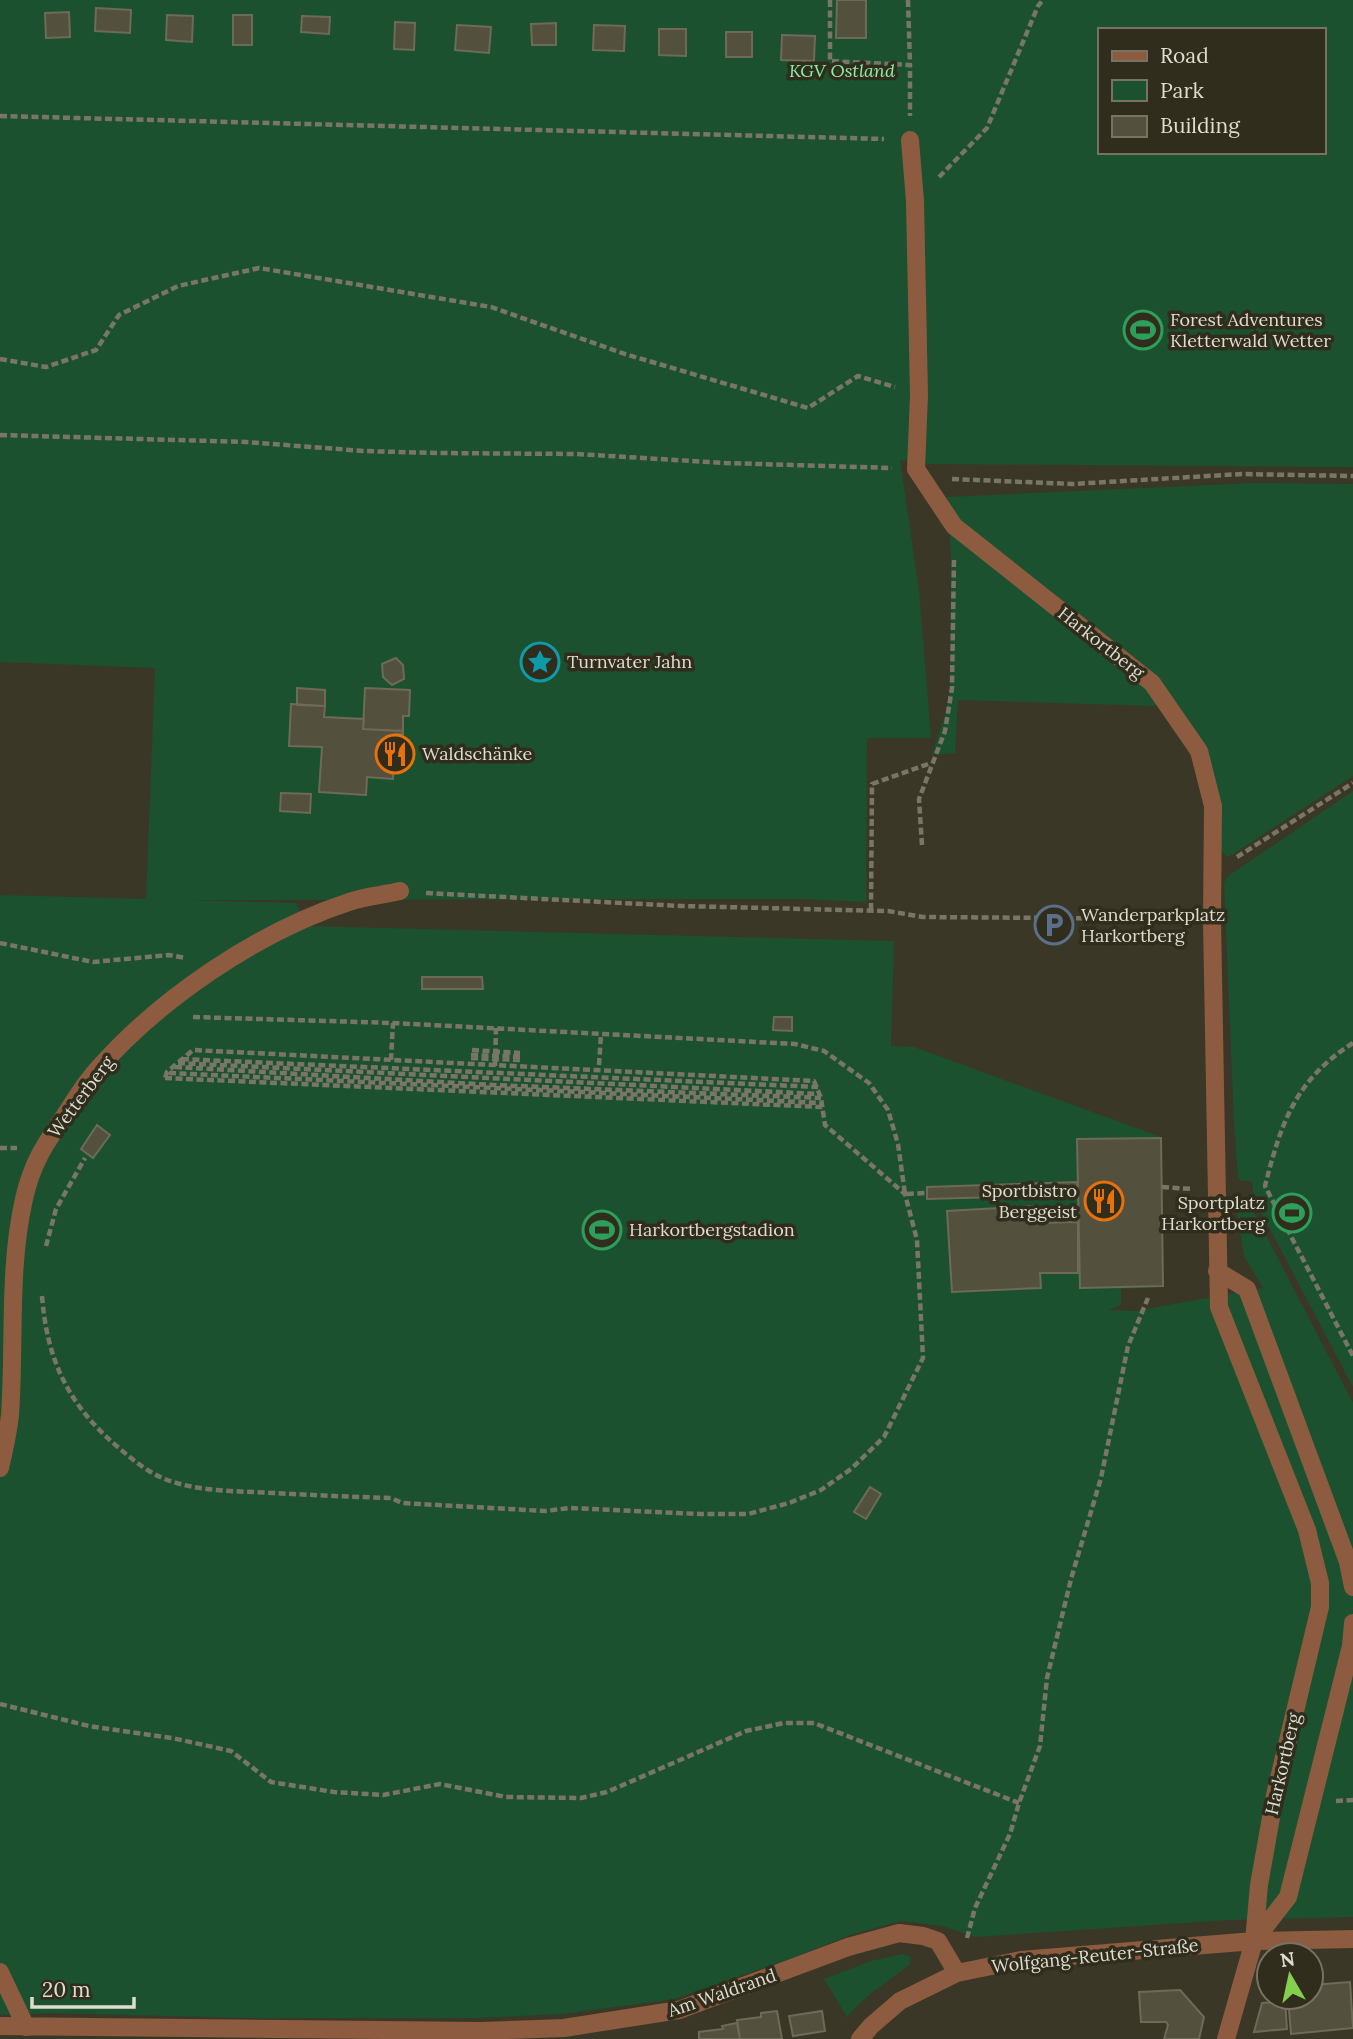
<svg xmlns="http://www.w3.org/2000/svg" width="1353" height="2039" font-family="Lora,serif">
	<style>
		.green { fill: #1b512f; fill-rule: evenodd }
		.building { fill: #53503e; stroke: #6e6a58; stroke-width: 2 }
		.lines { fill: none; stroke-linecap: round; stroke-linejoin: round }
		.path { stroke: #797668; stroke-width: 4.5; stroke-dasharray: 7 3.5; stroke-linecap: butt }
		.minor { stroke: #8d5c40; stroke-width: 18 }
		.labels { text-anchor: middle; stroke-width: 7; stroke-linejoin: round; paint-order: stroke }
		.park-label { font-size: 18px; font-style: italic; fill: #88f1a8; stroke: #302d1c }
		.poi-label { font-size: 18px; fill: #dfddd2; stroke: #302d1c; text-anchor: start }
		.street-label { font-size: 18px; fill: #dfddd2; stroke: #302d1c }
	</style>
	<rect width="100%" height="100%" fill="#3a3726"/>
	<path class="green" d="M0 0H1353V467L929 464 900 460 919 590 931 738H867L866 902 800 899 184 900 296 903 306 926 894 941 891 1046 914 1047 1161 1137 1163 1287 1121 1289V1305L1108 1310 1135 1311 1263 1288 1244 1256 1235 1200 1240 1196 1247 1199 1353 1403V1917L1228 1920 976 1937 942 1926 901 1921 850 1935 792 1958 675 1999 562 2014 475 2018H251L51 2013 0 2015V895L146 899 155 668 0 662ZM1099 30H1323V152H1099Z
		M1254 483 1353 484V776L1230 856H1226L1221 851 1205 752 1177 703 1155 706 958 700 955 753 932 755 946 711 950 688 951 557 947 497Z
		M1353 791V1387L1254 1199 1252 1181H1241L1238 1177 1234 1123 1224 883 1228 876Z
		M903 1954 911 1957 910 1964C888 1982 865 1995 847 2017L824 1979 871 1961Z"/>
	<path class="building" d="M837 0H866V38H836Z
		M96 8 131 10 130 33 95 31Z
		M69 12 70 37 46 38 45 13Z
		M167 15 193 16 192 42 166 40Z
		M233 15H252V45H233Z
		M302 16 330 17 329 34 301 32Z
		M395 22 415 23 414 50 394 49Z
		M556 23V45H532L531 24Z
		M457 25 491 27 489 53 455 50Z
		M594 25 625 26 624 51 593 50Z
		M659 29H686V56L659 55Z
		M726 32H752V57H726Z
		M782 35 815 36 814 61 781 60Z
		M396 658 403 665 404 679 392 685 383 677 382 664Z
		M297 688 325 690V706L297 705Z
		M365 688 410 690 409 716H403V731L363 729Z
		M291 704 325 706 324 717 364 719 363 729 403 731V734H396L393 779 367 777 366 795 319 792 322 747 289 746Z
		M281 793 311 794 310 813 280 811Z
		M422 977H482L483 989H422Z
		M774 1017H792V1031L773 1030Z
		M97 1125 110 1135 93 1158 81 1149Z
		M1161 1138 1163 1286 1080 1288 1077 1139Z
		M1077 1182 1078 1195 927 1199V1187Z
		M1036 1206 1037 1223 1078 1222V1273H1040L1041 1288 952 1292 947 1211Z
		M870 1487 881 1494 866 1519 854 1512Z
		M1350 1982 1353 2028 1291 2034 1288 1997H1311V1985Z
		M1180 1990 1204 2017 1199 2039H1164L1168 2025 1166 2022H1141L1139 1992Z
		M1285 2001 1287 2029 1254 2032 1262 2003Z
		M777 2011 782 2039H740L737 2020 761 2017V2013Z
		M822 2011 825 2031 793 2036 789 2016Z
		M737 2023 740 2039H699V2032L723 2029 722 2026Z"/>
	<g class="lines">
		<path class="path" d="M830 0V61L910 65V116
			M908 0 910 65
			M0 116 884 139
			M939 177 987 128 1038 6 1043 0
			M0 359 46 367 96 350 119 315 178 286 259 268 491 307 625 354 808 408 858 376 895 387
			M0 435 246 442 364 451 436 453 577 454 725 463 892 468
			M952 479 1073 484 1242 474 1353 476
			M922 845 919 799 945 731 952 688 954 558
			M1237 857 1353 783
			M426 893 681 906 888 911 923 917 1186 919
			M871 910 872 784 931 763
			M0 943 93 962 169 955 186 958
			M193 1017 393 1023 795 1044 824 1051 869 1083 888 1110 898 1144 905 1194 927 1193
			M1353 1043C1295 1080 1281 1123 1265 1186L1353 1356
			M472 1050 520 1053
			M471 1055 520 1057
			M471 1058 520 1060
			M182 1059 818 1087
			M391 1060 393 1023
			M178 1063 820 1094
			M599 1065 601 1034
			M495 1066 496 1028
			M175 1067 493 1085 821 1098
			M169 1073 822 1103
			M165 1078 822 1107
			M0 1148H17
			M1162 1187 1192 1189
			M46 1246 56 1209 85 1158
			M42 1296C47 1361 69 1406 119 1448 135 1462 153 1476 173 1482 206 1492 239 1491 273 1493 312 1495 352 1497 391 1498L402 1503 545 1511 570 1508 700 1514H748L789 1503 821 1490 851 1469 884 1437 923 1358 917 1240 905 1194 825 1125 821 1098 814 1081 193 1050 167 1072 165 1078
			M0 1704 89 1726 172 1738 231 1751 271 1782 334 1792 383 1795 440 1784 506 1797 581 1798 607 1792 746 1731 784 1723H814L1019 1803
			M1336 1801 1353 1800
			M967 1938 975 1908 1010 1834 1019 1803 1040 1746 1047 1678 1071 1579 1101 1478 1128 1346 1148 1298"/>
		<path class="minor" d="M910 140 915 201 919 395 916 469 954 526 1152 683 1199 751 1213 806 1212 920 1219 1307 1307 1530 1320 1583V1607L1275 1795 1259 1885 1254 1941 1226 2039
			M1217 1271 1247 1289 1348 1562 1353 1587
			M0 1468C4 1451 8 1433 10 1415 15 1344 8 1269 24 1199 32 1163 45 1144 65 1115 75 1100 84 1084 96 1071 159 999 257 932 349 902 365 896 384 895 400 891
			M1254 1941 1288 1897 1351 1646 1353 1623
			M0 1972 26 2027
			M0 2026 481 2031 564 2028 679 2010 848 1947 899 1933 923 1936 938 1941 957 1973
			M860 2039 871 2026 900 2001 957 1973 1021 1960 1254 1941 1353 1939"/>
	</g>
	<defs>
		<symbol id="stadium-ring" viewBox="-11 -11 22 22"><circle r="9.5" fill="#302d1c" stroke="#2e9e5b" stroke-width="1.5"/><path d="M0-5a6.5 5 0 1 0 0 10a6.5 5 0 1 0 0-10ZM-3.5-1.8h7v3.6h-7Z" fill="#2e9e5b"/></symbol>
		<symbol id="sight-ring" viewBox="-11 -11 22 22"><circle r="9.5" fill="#302d1c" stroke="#0f9aa8" stroke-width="1.5"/><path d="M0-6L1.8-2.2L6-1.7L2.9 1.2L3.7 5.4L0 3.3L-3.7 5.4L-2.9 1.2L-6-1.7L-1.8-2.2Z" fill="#0f9aa8"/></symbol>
		<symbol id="restaurant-ring" viewBox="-11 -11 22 22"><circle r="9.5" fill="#302d1c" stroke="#e8710a" stroke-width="1.5"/><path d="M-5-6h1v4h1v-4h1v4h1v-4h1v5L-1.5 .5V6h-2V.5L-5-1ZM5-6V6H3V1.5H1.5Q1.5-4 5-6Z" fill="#e8710a"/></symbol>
		<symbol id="parking-ring" viewBox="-11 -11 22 22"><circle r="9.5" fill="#302d1c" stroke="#5c6f8a" stroke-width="1.5"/><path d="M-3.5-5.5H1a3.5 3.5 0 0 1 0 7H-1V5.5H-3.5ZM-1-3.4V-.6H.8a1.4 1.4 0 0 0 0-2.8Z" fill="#5c6f8a"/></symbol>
	</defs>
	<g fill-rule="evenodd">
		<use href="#stadium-ring" x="1121" y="308" width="44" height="44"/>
		<use href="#sight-ring" x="518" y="640" width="44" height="44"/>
		<use href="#restaurant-ring" x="373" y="732" width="44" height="44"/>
		<use href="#parking-ring" x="1032" y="903" width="44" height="44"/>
		<use href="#restaurant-ring" x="1082" y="1179" width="44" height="44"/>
		<use href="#stadium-ring" x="1270" y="1191" width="44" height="44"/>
		<use href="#stadium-ring" x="580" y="1208" width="44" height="44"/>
	</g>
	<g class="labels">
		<g class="park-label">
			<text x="842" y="77">KGV Ostland</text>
		</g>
		<g class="poi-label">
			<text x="1170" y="326">Forest Adventures<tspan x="1170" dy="21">Kletterwald Wetter</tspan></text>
			<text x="567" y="668">Turnvater Jahn</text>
			<text x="422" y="760">Waldschänke</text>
			<text x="1081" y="921">Wanderparkplatz<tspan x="1081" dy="21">Harkortberg</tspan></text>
			<text x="1077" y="1197" text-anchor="end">Sportbistro<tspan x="1077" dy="21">Berggeist</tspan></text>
			<text x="1265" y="1209" text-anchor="end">Sportplatz<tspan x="1265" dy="21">Harkortberg</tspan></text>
			<text x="629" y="1236">Harkortbergstadion</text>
		</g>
		<g class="street-label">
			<text transform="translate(1101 643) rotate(38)" y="6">Harkortberg</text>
			<text transform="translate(81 1097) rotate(-53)" y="6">Wetterberg</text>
			<text transform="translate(1283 1764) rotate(-77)" y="6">Harkortberg</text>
			<text transform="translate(1095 1956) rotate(-6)" y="6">Wolfgang-Reuter-Straße</text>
			<text transform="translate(722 1993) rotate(-19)" y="6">Am Waldrand</text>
		</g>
	</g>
	<rect x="1098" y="28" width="228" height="126" fill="#302d1c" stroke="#767365" stroke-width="2"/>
	<rect x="1112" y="51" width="35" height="10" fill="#8d5c40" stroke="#767365" stroke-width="2"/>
	<text x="1160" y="63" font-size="21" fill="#dfddd2">Road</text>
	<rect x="1112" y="80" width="35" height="21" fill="#1b512f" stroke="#767365" stroke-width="2"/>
	<text x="1160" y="98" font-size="21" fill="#dfddd2">Park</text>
	<rect x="1112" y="116" width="35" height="21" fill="#53503e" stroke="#767365" stroke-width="2"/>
	<text x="1160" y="133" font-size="21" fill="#dfddd2">Building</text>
	<g transform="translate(1290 1976) rotate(351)"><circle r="33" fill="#302d1c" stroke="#767365" stroke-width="2"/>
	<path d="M0-5L12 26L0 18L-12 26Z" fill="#83d04f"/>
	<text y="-10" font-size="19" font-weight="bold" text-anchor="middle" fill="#dfddd2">N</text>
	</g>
	<path d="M32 1997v10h102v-10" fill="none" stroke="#dfddd2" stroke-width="3.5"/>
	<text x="42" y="1997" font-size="21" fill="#dfddd2" stroke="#302d1c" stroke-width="5" paint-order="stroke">20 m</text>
</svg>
